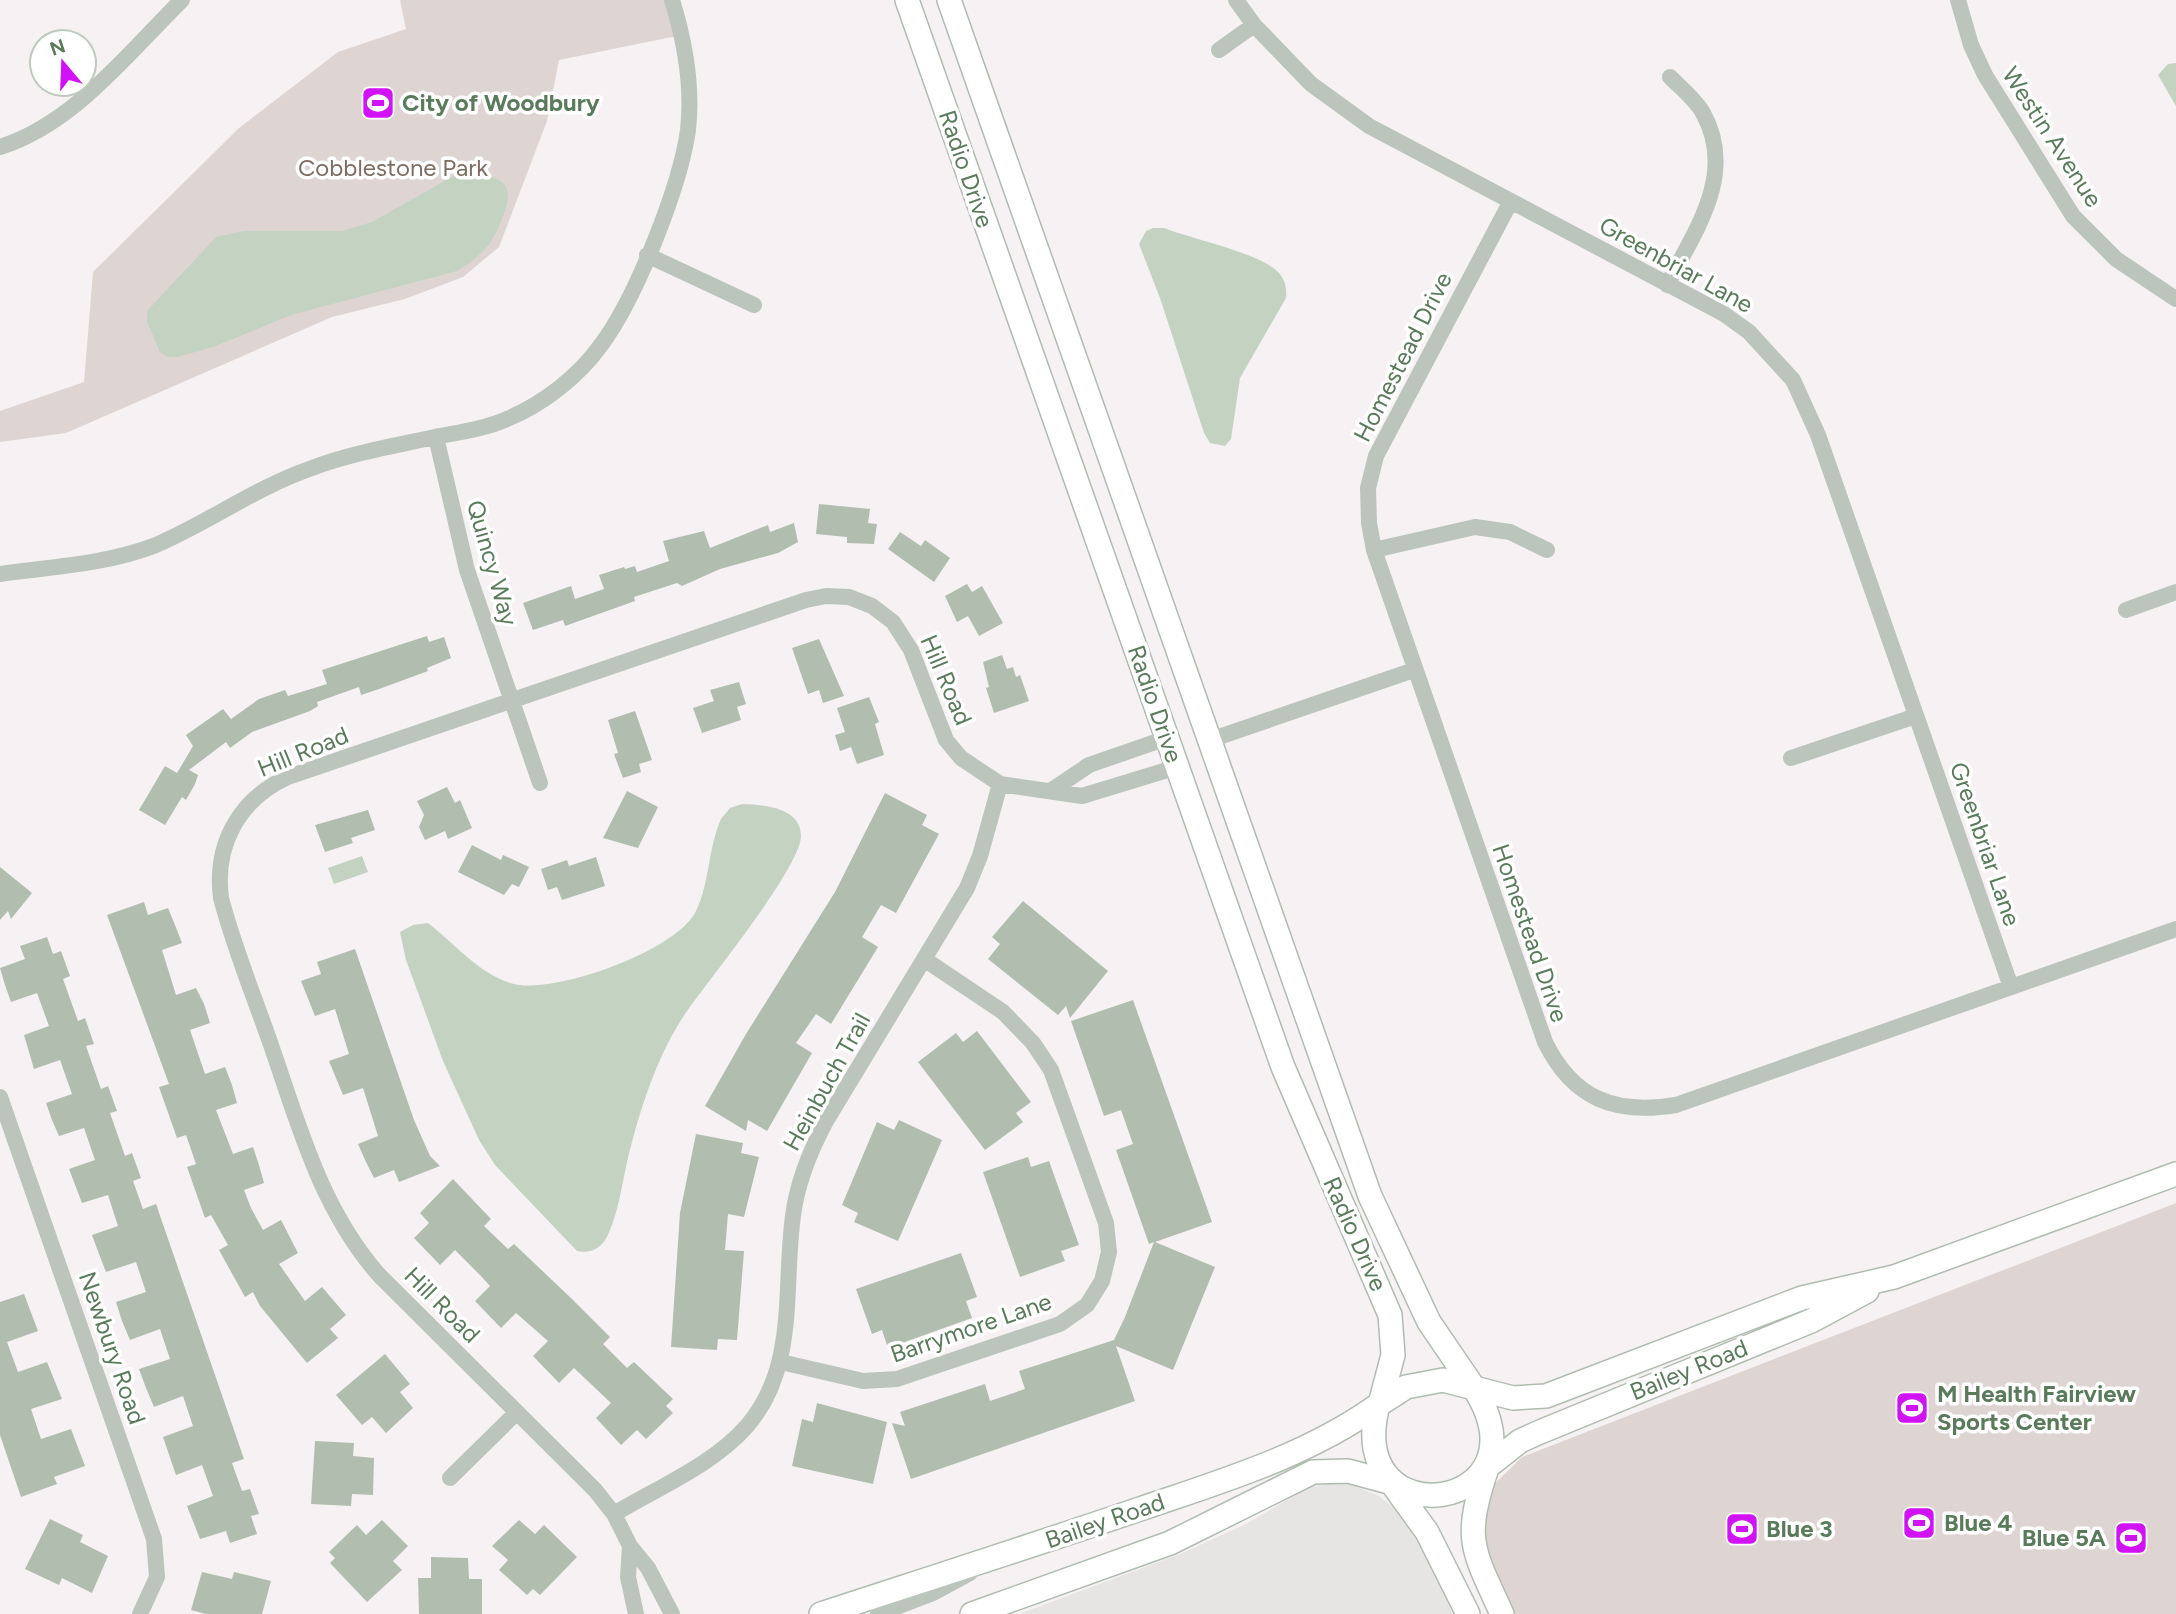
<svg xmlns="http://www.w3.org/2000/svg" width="2176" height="1614" font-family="Figtree,sans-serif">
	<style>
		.built { fill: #e6e5e4 }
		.green { fill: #ded5d2 }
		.water { fill: #c4d2c2 }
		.building { fill: #b0bdaf }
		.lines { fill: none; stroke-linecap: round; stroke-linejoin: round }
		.secondary-casing { stroke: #b0bcb0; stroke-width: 26 }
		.minor { stroke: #bbc5bc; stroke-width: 16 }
		.secondary { stroke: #fff; stroke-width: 23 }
		.labels { text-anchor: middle; stroke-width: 7; stroke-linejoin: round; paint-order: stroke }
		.poi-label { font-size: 24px; font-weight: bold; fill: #597a5b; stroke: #fff; text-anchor: start }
		.street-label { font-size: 24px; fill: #597a5b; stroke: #fff }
		.park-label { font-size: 24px; fill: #7d6c61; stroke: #fff }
	</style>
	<rect width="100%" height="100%" fill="#f6f2f3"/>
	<path class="built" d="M1334 1482 1350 1484 1379 1496 1398 1511 1415 1532 1436 1571 1452 1614H1019L1180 1554 1244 1525 1308 1488Z"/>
	<path class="green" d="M400 0H672L682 35 559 60 547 121 499 247 463 277 405 299 332 317 66 433 0 442V411L84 382 93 272 239 128 338 52 406 29Z
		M2176 1203V1614H1502L1476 1502 1522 1457Z"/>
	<path class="water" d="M2176 63V106L2158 75 2168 64Z
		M455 175C470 175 497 172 506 187 513 200 497 233 490 243 481 255 469 264 457 271L291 315 216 346 178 357H167L160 352 147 322V311L216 237 244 231H342L372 222Z
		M1153 228H1164C1192 239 1260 253 1278 272 1285 279 1287 288 1286 298L1240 378 1231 439 1225 446 1210 443 1204 433 1160 298 1139 244 1146 231Z
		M742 804C763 805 801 807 801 836 801 867 707 982 685 1014 659 1053 644 1098 632 1142 623 1173 621 1206 608 1235 602 1248 591 1254 577 1251L495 1165 479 1140 443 1061 406 960 400 932 413 925 428 923C454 943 481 976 514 984 555 994 677 951 696 911 710 882 708 848 721 819L730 808Z
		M362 856 368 872 334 884 328 868Z"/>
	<path class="building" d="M819 504 870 509 868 523 877 524 874 544 847 543V537L816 534Z
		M794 523 798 542 778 553 720 569 682 586 677 583 634 597 635 601 565 626 563 620 533 630 523 603 571 586 575 599 604 589 599 575 624 567 625 569 635 566 637 572 669 561 663 541 704 531 710 548 768 525 770 532Z
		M900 532 921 546 925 540 950 558 934 582 888 549Z
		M967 584 972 592 982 586 1003 623 979 636 968 616 957 622 945 596Z
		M427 636 429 642 444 637 451 658 427 668 428 671 379 689 361 695 359 687 317 702 318 706 310 711 252 732 230 748 226 742 189 770 198 775 195 784 186 800 182 797 165 825 139 810 165 766 177 773 193 746 186 735 223 709 231 719 259 699 285 690 288 696 327 684 322 670Z
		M819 639 844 696 823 703 819 690 808 694 792 648Z
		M1002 655 1007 669 1013 667 1016 677 1020 675 1029 701 994 713 986 688 989 687 983 662Z
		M739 682 746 704 737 707 741 720 702 733 693 708 714 701 710 690Z
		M869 697 879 722 875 724 884 755 857 764 851 747 840 751 835 735 845 732 837 708Z
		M635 711 652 760 639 764 641 772 623 778 614 754 618 753 608 720Z
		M447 787 455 803 460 800 472 828 448 839 445 831 425 840 419 827 424 815 417 801Z
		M627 791 658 807 638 848 603 838Z
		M885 793 927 815 922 825 939 834 896 913 881 905 862 937 878 947 831 1024 816 1014 796 1043 812 1053 767 1131 748 1120 746 1131 705 1106 746 1034 835 892Z
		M368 810 375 830 351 838 353 843 325 852 315 825Z
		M472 845 501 860 503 855 529 867 519 887 512 884 504 895 458 872Z
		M596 857 605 886 562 900 557 887 548 890 541 869 567 860 569 866Z
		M0 867 32 893 11 919 8 911 0 920Z
		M1023 901 1108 971 1070 1018 1066 1006 1058 1015 988 959 1000 944 992 937Z
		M144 902 148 915 168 908 175 925 182 943 162 950 176 995 196 988 204 1004 210 1023 190 1030 205 1074 225 1067 232 1085 237 1103 216 1110 233 1154 253 1147 259 1165 264 1183 244 1190 251 1208 263 1230 281 1220 298 1253 279 1264 305 1301 322 1287 346 1315 330 1329 338 1338 307 1363 260 1306 253 1292 245 1297 219 1250 228 1245 211 1215 205 1218 187 1167 196 1164 186 1135 177 1138 159 1087 169 1084 107 915Z
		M47 937 53 954 61 951 70 976 63 979 78 1021 85 1018 94 1044 86 1046 101 1089 108 1086 117 1111 110 1113 125 1156 132 1153 141 1178 133 1181 143 1209 156 1204 244 1459 232 1463 242 1491 250 1489 259 1514 251 1516 257 1534 230 1543 226 1531 200 1539 187 1506 213 1496 202 1465 176 1475 163 1437 193 1426 183 1396 154 1407 146 1388 139 1369 170 1359 160 1329 130 1340 122 1321 116 1302 146 1292 136 1262 106 1272 99 1254 92 1235 118 1226 108 1195 82 1203 69 1169 95 1160 84 1128 59 1136 52 1120 46 1103 72 1094 60 1060 34 1069 24 1035 49 1026 37 993 11 1002 5 985 0 968 25 959 20 946Z
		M355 949 414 1120 430 1156 440 1166 399 1182 394 1170 374 1178 366 1162 358 1144 378 1136 363 1088 343 1095 329 1061 349 1054 335 1009 315 1016 301 981 321 974 317 962Z
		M1133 1000 1212 1222 1155 1242 1215 1267 1173 1370 1116 1346 1135 1401 911 1479 892 1423 905 1426 900 1412 985 1384 990 1401 1025 1389 1019 1371 1114 1340 1125 1317 1154 1242 1149 1244 1116 1150 1133 1144 1121 1110 1104 1116 1071 1021Z
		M977 1031 1031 1102 1016 1113 1023 1122 985 1150 918 1062 956 1033 963 1042Z
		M899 1120 942 1140 898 1241 854 1222 858 1213 842 1205 877 1122 894 1130Z
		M696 1134 743 1143 741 1153 759 1157 744 1217 728 1214 725 1250 744 1251 737 1340 718 1339 717 1350 671 1347 680 1213Z
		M1028 1157 1031 1167 1049 1161 1079 1245 1061 1251 1065 1261 1020 1277 983 1172Z
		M453 1179 491 1219 484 1226 508 1249 514 1244 572 1299 610 1337 603 1344 627 1368 634 1362 673 1399 666 1406 673 1413 646 1439 637 1430 621 1445 596 1418 611 1403 574 1368 559 1383 533 1356 548 1341 516 1313 501 1328 475 1301 490 1286 481 1276 455 1250 440 1265 414 1238 429 1223 420 1213Z
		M961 1253 977 1297 966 1301 972 1318 888 1348 882 1330 872 1334 856 1289Z
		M24 1294 38 1331 7 1342 18 1372 47 1362 62 1399 31 1409 41 1439 71 1429 85 1466 54 1477 57 1484 21 1497 0 1435V1302Z
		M385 1354 410 1384 400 1392 413 1408 386 1433 372 1417 362 1425 336 1395Z
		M817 1403 887 1422 873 1484 792 1466 802 1419 813 1422Z
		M315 1441 354 1443 353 1456 374 1458 373 1495 352 1494 351 1506 311 1504Z
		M50 1519 83 1535 80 1542 108 1556 92 1593 62 1578 59 1585 25 1569Z
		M382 1520 408 1546 393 1561 402 1570 367 1602 330 1563 335 1558 329 1552 357 1525 366 1535Z
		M519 1520 535 1534 544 1525 577 1557 540 1595 533 1589 527 1595 499 1570 508 1560 492 1546Z
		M431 1557 468 1558 469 1579H482V1614H419L418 1578H431Z
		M202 1572 232 1579 234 1572 271 1581 262 1614H206L191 1610Z"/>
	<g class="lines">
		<defs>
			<path id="secondary" d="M907 0 1283 1067 1390 1315 1393 1355 1380 1404
				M949 0 1370 1196 1429 1322 1474 1388
				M1443 1380 1474 1388C1553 1512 1342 1542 1378 1405L1406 1387Z
				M1474 1388 1513 1398 1546 1396 1802 1298 1894 1277 2176 1174
				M1487 1467 1520 1441 1540 1432 1811 1321 1867 1291
				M1487 1468C1463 1540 1472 1548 1502 1614
				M1393 1485 1427 1532 1468 1614
				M821 1614C928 1579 1034 1545 1140 1509 1222 1481 1307 1456 1378 1405
				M972 1614 1170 1543 1313 1472 1348 1471 1392 1483"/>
		</defs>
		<use href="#secondary" class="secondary-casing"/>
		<path class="minor" d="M1236 0 1254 25 1311 84 1369 126 1724 314 1749 332 1793 380 1818 435 2011 987
			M1958 0 1971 45 1985 75 2073 216 2116 259 2176 299
			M1219 50 1254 25
			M0 147C74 124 129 52 182 0
			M1511 201 1376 456 1368 488 1369 523 1374 550 1545 1042C1573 1099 1615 1115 1676 1105L2176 929
			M647 255 754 305
			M1667 285C1695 231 1737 174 1703 113 1696 100 1681 88 1670 77
			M436 437 467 570 540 783
			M1374 550 1475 527 1510 532 1547 550
			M0 574C51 567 108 564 156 545 209 522 257 487 312 468 352 453 394 446 435 437 460 432 484 429 507 419 543 404 578 377 601 345 636 298 680 187 688 130 693 86 685 42 672 0
			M2126 610 2176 592
			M1210 740 1414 670
			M1791 758 1916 716
			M1052 790 1089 765 1167 738
			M0 1097 154 1539 157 1577 140 1614
			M781 1362 863 1381 897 1379 1060 1324 1087 1305 1102 1281 1109 1252 1106 1223 1051 1070 1033 1043 1003 1012 924 959
			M450 1478 517 1412
			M614 1514C657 1488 713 1465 747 1426 798 1367 783 1288 793 1216 797 1183 810 1151 826 1121L967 888 980 856 1000 784
			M630 1546 628 1577 636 1614
			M672 1614 648 1568 630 1546 614 1514 595 1490 379 1275C321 1209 299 1126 271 1045 254 996 234 948 221 898 214 845 239 799 288 777L806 600 826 596 849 597 872 606 893 622 911 650 946 740 961 758 1000 784 1082 796 1177 767
			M878 1614 933 1593 970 1573"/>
		<use href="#secondary" class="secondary"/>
	</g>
	<defs>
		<symbol id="stadium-square" viewBox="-11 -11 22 22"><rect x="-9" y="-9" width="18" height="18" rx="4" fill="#d112f6" stroke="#fff"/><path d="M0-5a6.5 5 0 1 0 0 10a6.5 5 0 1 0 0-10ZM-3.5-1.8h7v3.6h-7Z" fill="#fff"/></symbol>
	</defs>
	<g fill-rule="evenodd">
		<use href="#stadium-square" x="359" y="84" width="38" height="38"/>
		<use href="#stadium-square" x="1893" y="1389" width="38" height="38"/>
		<use href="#stadium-square" x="1900" y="1504" width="38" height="38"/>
		<use href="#stadium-square" x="1723" y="1510" width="38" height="38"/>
		<use href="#stadium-square" x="2112" y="1519" width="38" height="38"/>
	</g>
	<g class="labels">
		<g class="poi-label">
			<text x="402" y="111">City of Woodbury</text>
			<text x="1937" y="1402">M Health Fairview<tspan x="1937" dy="28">Sports Center</tspan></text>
			<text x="1944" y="1531">Blue 4</text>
			<text x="1766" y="1537">Blue 3</text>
			<text x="2106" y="1546" text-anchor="end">Blue 5A</text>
		</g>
		<g class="street-label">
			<text transform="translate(2052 137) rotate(57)" y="8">Westin Avenue</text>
			<text transform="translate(966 169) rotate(71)" y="8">Radio Drive</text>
			<text transform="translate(1676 265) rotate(29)" y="8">Greenbriar Lane</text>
			<text transform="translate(1403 357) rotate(-63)" y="8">Homestead Drive</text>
			<text transform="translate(492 563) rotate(74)" y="8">Quincy Way</text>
			<text transform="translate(946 680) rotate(67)" y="8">Hill Road</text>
			<text transform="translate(1155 704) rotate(71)" y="8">Radio Drive</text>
			<text transform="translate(303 752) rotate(-22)" y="8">Hill Road</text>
			<text transform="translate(1985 844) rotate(71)" y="8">Greenbriar Lane</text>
			<text transform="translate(1530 933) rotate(71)" y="8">Homestead Drive</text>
			<text transform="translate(827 1082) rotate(-61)" y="8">Heinbuch Trail</text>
			<text transform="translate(1355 1234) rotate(66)" y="8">Radio Drive</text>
			<text transform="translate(442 1305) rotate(45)" y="8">Hill Road</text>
			<text transform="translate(971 1328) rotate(-19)" y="8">Barrymore Lane</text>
			<text transform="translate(112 1348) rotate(71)" y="8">Newbury Road</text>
			<text transform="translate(1689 1370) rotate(-22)" y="8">Bailey Road</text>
			<text transform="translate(1105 1521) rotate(-19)" y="8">Bailey Road</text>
		</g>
		<g class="park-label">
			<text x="393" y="176">Cobblestone Park</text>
		</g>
	</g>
	<g transform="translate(63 63) rotate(341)"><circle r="33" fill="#ffffff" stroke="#bdcabd" stroke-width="2"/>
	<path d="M0-5L12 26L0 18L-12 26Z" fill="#d112f6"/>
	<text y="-10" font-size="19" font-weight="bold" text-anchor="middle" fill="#597a5b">N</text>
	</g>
</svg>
